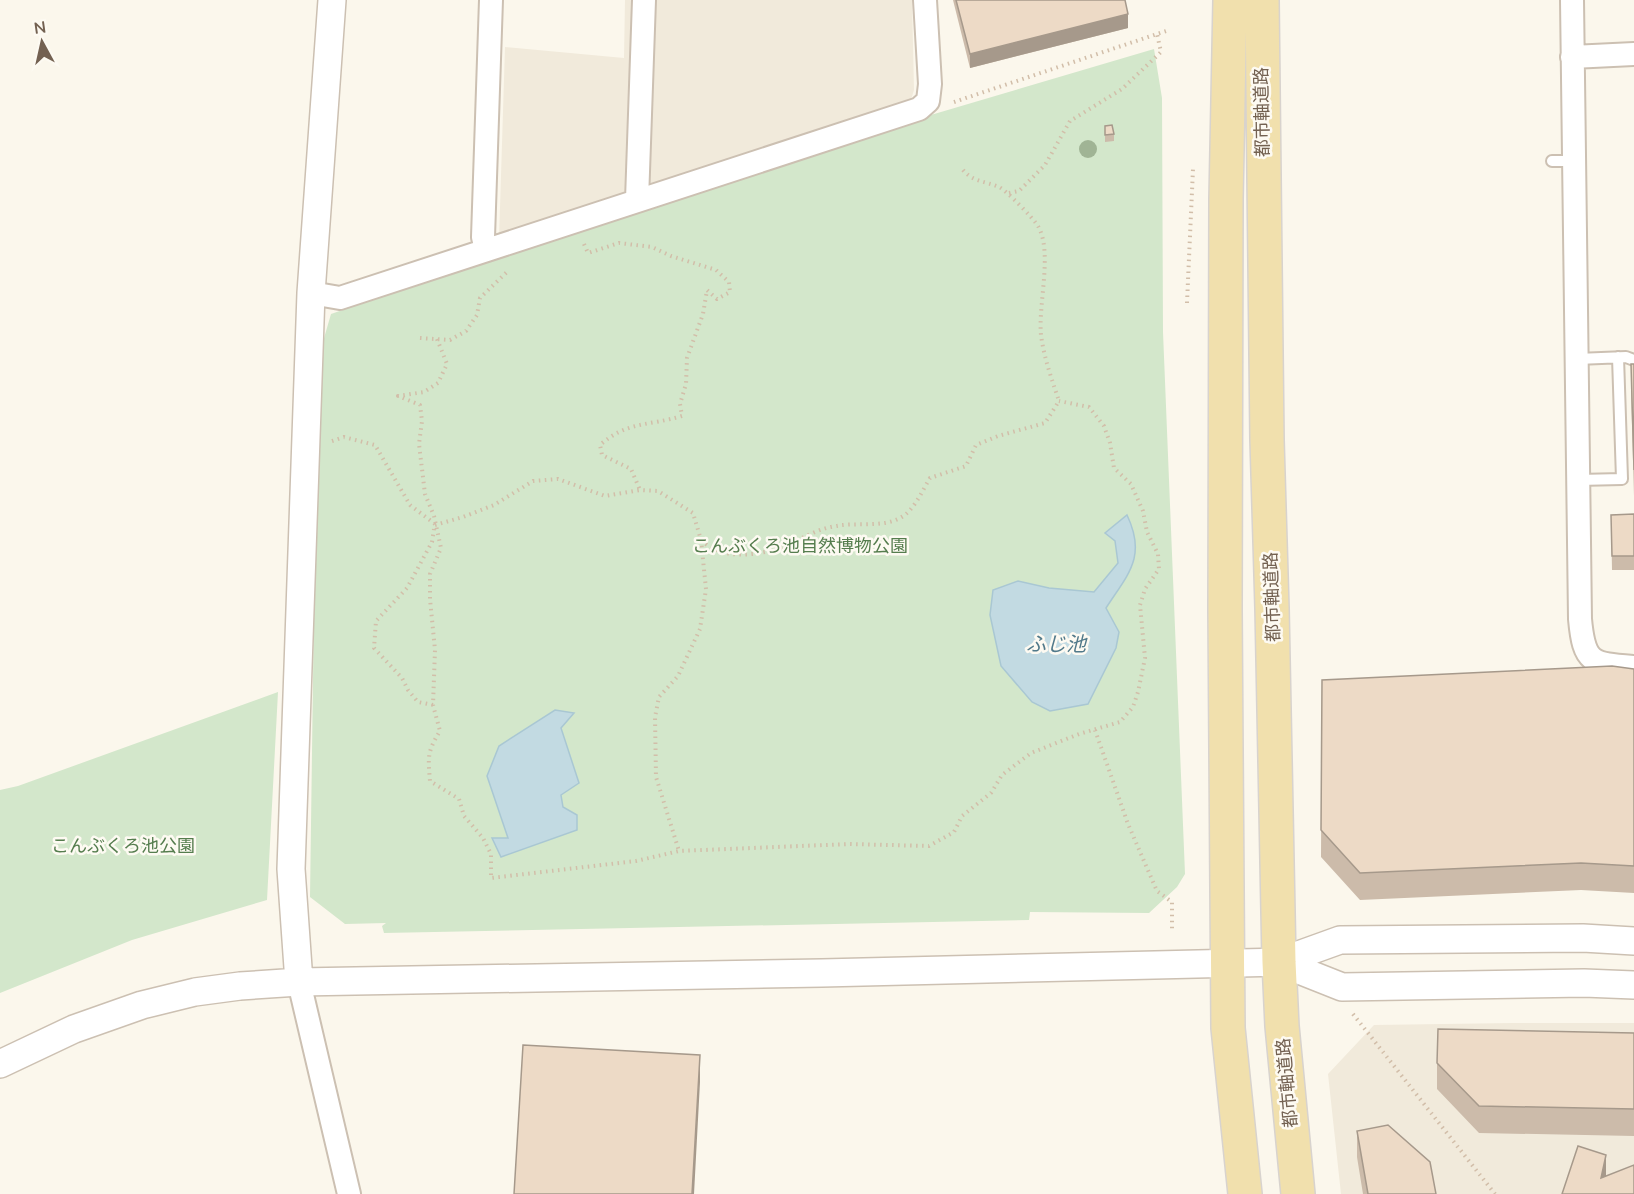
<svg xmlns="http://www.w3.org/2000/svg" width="1634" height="1194" font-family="Mulish,'Noto Sans JP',sans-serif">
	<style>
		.residential { fill: #f1eadb }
		.green { fill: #d3e7cb }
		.water { fill: #c2dae2; stroke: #a9c7d3; stroke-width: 1.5 }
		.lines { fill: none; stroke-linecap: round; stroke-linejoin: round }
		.service-casing { stroke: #ccc0b2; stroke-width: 14 }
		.minor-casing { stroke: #ccc0b2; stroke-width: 26 }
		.tertiary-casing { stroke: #ccc0b2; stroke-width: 30 }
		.primary-casing { stroke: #d8d3ce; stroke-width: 36 }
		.path { stroke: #d2bea9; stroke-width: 4; stroke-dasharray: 1.5 4.5; stroke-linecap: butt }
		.service { stroke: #fff; stroke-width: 10 }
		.minor { stroke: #fff; stroke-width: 22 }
		.tertiary { stroke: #fff; stroke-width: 27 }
		.primary { stroke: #f1e0ad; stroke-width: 33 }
		.tree { fill: #a0b495 }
		.wall { fill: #cba }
		.shaded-wall { fill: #a6998b }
		.building { fill: #eddac6; stroke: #a6998b; stroke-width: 1.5 }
		.labels { text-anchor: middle; stroke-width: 5; stroke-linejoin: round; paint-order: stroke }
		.street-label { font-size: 18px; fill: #736151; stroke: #fdfaf2 }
		.park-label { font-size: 18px; fill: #557d4e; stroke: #fdfaf2 }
		.water-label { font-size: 20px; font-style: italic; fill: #51798a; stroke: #fdfaf2 }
	</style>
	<rect width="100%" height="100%" fill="#fbf7ec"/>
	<path class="residential" d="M625 0H912L914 90 909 106 499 240 505 47 624 58Z
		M1513 1023H1634V1194H1341L1328 1074 1374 1025Z"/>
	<path class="green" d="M1154 49 1162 98 1163 332 1185 874 1177 887 1149 913 1030 912 1029 920 384 933 382 926 386 923 345 924 310 897 314 607 322 345 331 314 775 161Z
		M278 692 267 900 132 940 0 993V790L18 786Z"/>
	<path class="water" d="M1127 515C1147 557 1128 574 1106 608L1119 632 1116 648 1088 704 1050 711 1032 702 1001 666 990 615 993 590 1018 581 1049 588 1094 592 1118 563 1115 541 1105 533Z
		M555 710 574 713 561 728 579 783 561 795 563 807 577 815V830L501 857 492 838H508L487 776 499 746Z"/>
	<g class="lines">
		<defs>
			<path id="service" d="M1552 161H1574
				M1577 359 1626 357 1634 360
				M1578 480 1622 479 1618 357"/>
			<path id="minor" d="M1572 0 1580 619C1584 663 1591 664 1634 667
				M1572 57 1634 54
				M637 200 644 0
				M486 250 483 237 491 0
				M311 293 340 298 919 109 928 101 930 84 925 0
				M299 982 349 1194"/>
			<path id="tertiary" d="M1279 962 1342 987 1584 983 1634 985
				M299 982 291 869 311 293 332 0
				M0 1064 74 1029 142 1005 195 992 240 986 299 982 822 973 1279 962 1340 940 1583 938 1634 941"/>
			<path id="primary" d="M1230 0 1226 199 1225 610 1228 1028 1245 1194
				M1262 0 1267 440 1272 608 1279 962 1282 1026 1298 1194"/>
		</defs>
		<use href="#service" class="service-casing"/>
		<use href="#minor" class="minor-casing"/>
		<use href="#tertiary" class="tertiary-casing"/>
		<use href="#primary" class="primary-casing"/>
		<path class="path" d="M954 102 1169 30
			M963 170C973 182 985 181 999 187 1006 190 1033 218 1038 226 1053 252 1038 304 1041 335 1044 358 1052 380 1059 401
			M1009 193 1019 191 1045 165 1070 121 1122 89 1161 52 1157 34
			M584 244 588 253 619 243 652 247 671 256 716 270 729 282 730 292 717 299 707 290 703 314 687 358 686 384 680 404 682 416C649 426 627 421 600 445L602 455 631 469 640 490
			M1187 303 1193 169
			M420 338 450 340 466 331 477 315 480 298 509 270
			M437 339 447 364 438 383 424 392 398 396 420 405 422 421 419 444 425 494 434 516 441 548 430 574V599L435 650 433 705 440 731C427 752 428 757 430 781L459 799 464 816 483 838 491 854V878L636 861 679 851 849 844 929 846 954 832 962 816 991 793 1002 775 1031 753 1079 734 1120 722 1133 707 1138 692 1145 658 1140 605 1145 589 1159 569 1158 554 1147 532 1143 511 1131 484 1114 468 1110 443 1104 426 1089 407 1059 401
			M332 441 344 437 375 445 410 505 435 524
			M435 525 463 517 494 505 533 481 558 479 605 496 640 490 658 491 693 513 701 540 706 589 700 629 678 676 659 697 655 717 656 777 679 851
			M701 540C722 560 754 556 780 548 799 541 815 529 836 526 855 522 881 528 900 518 914 511 922 491 930 478L966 466 976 445 998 436 1045 423 1059 401
			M433 705 418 702 408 690 402 678 374 648 376 621 407 588 432 542 434 529
			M1095 730 1128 824 1157 891 1172 902V929
			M1353 1014 1495 1194"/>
		<use href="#service" class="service"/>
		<use href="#minor" class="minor"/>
		<use href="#tertiary" class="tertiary"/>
		<use href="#primary" class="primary"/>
	</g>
	<circle class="tree" cx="1088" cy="149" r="9"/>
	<path class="wall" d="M953 0H1125L1128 28 970 68Z
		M1105 126 1114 134V141L1105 142Z
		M1631 364H1634V496L1631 390Z
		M1634 514V570H1612L1611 515Z
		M1634 669V893L1581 890 1360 900 1321 857 1322 680Z
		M1634 1033V1136L1479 1133 1437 1089V1063Z
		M1357 1131 1436 1194H1363L1357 1157Z"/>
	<path class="shaded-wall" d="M1128 14V28L970 68V54Z
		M700 1055V1082L694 1194H692Z
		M1606 1155V1182L1601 1178Z"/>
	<path class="building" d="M956 0H1125L1128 14 970 54Z
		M1112 125 1114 134 1105 135V126Z
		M1631 364H1634V470Z
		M1634 514V556H1612L1611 515Z
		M1612 666 1634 669V866L1581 863 1360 873 1321 830 1322 680Z
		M1438 1029 1634 1033V1109L1479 1106 1437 1063Z
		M523 1045 700 1055 692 1194H514Z
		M1388 1125 1430 1162 1436 1194H1368L1357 1131Z
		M1578 1146 1606 1155 1601 1178 1634 1165V1194H1562Z"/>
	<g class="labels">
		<g class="street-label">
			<text transform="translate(1262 112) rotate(-91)" y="6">都市軸道路</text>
			<text transform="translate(1272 597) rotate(-92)" y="6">都市軸道路</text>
			<text transform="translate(1287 1083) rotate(-95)" y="6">都市軸道路</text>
		</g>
		<g class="park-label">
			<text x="800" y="552">こんぶくろ池自然博物公園</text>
			<text x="123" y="852">こんぶくろ池公園</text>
		</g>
		<g class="water-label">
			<text x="1056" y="651">ふじ池</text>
		</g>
	</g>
	<g transform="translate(42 42) rotate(352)" stroke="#fdfaf2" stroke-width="4.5" paint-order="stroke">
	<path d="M0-4.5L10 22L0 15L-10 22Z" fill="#736151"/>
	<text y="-9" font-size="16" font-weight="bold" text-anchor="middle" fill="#736151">N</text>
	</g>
</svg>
